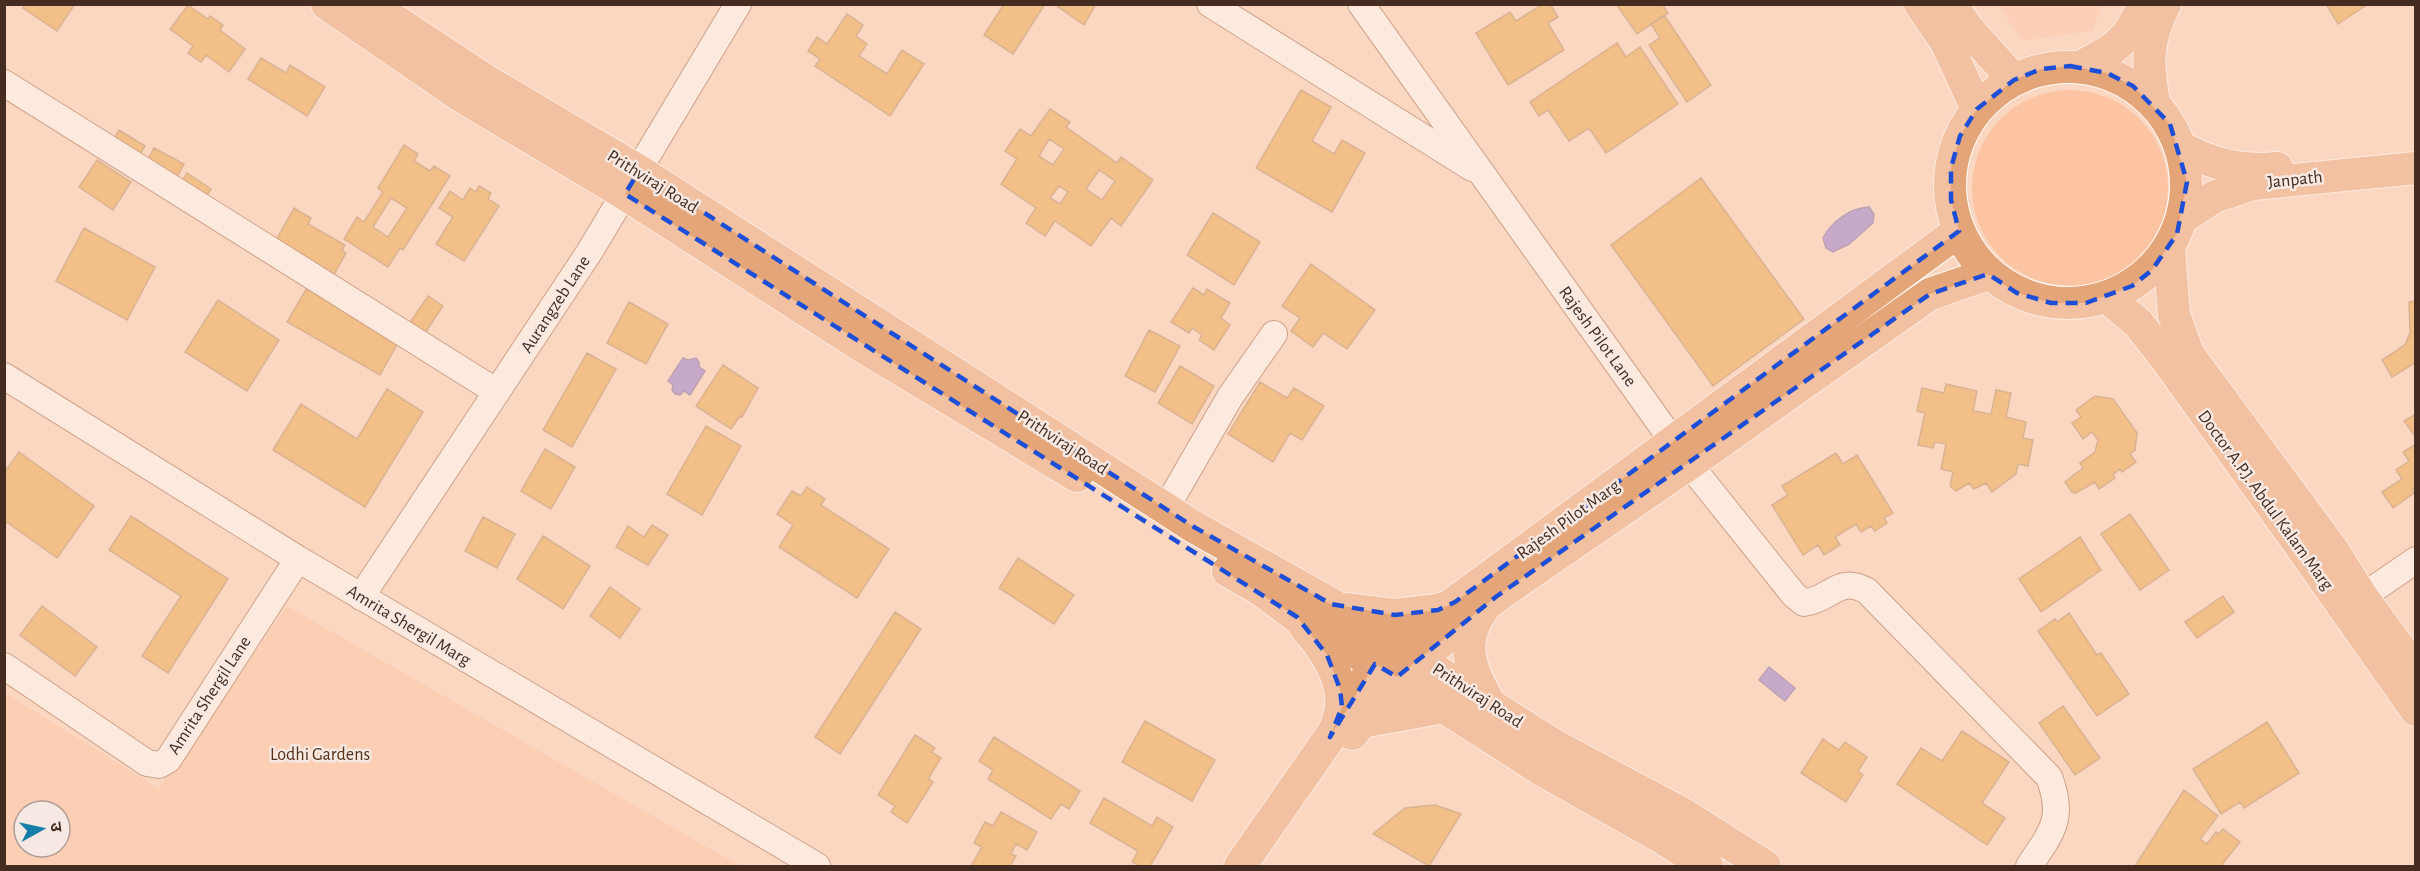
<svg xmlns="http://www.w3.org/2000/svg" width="2420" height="871" font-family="'Alegreya Sans','Noto Sans Devanagari',sans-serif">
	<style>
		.built { fill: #fcc7a8 }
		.green { fill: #fdc4a3; fill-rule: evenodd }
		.water { fill: #8774d1; stroke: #735f9c; stroke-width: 1.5 }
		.building { fill: #e8a242; stroke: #b08756; stroke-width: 1.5; fill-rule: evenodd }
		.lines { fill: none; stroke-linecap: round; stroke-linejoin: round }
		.minor-casing { stroke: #946041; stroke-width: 28 }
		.major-casing { stroke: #fff; stroke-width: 34 }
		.minor { stroke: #fff; stroke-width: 26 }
		.major { stroke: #e4a678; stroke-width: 32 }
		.marked { fill: none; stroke: #1d4ed8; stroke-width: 4.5; stroke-dasharray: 12 8; stroke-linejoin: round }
		.labels { text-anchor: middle; stroke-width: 5; stroke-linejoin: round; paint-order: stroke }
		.street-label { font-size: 18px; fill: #442d20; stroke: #f6e9e3 }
		.park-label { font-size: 18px; fill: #573018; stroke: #f6e9e3 }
	</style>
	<rect width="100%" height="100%" fill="#fbd7c2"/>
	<path class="built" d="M1998 5H2103L2092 31 2022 41Z"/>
	<path class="green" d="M1972 188a98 98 0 1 1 196 0a98 98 0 1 1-196 0Z
		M287 606 740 866H5L4 692 159 789ZM24 811H60V847H24Z"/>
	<path class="water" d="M1869 207 1874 214 1873 223 1849 244 1833 252 1826 248 1823 238C1832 221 1850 208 1869 207Z
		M683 358 688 360 696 358 699 362V367L705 371 690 395 684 391 680 395 675 394 672 390 673 385 668 381Z
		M1769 667 1795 688 1785 701 1759 680Z"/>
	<path class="building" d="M25 4H75L57 31 23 8Z
		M1004 4H1045L1013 54 984 35Z
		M1054 4H1096L1084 25Z
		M1543 4H1550L1558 17 1548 23 1564 50 1508 85 1476 33 1510 12 1516 21Z
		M1616 4H1662L1668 13 1637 34Z
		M2326 4H2368L2338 24Z
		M188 5 208 19 210 16 223 25 220 30 245 49 229 72 206 55 201 62 188 53 193 46 170 29Z
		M847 14 863 25 856 36 867 44 859 56 887 74 902 50 924 64 890 116 815 66 820 59 808 51 817 37 827 44Z
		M1664 15 1711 85 1687 102 1649 45 1660 38 1651 24Z
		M1617 43 1626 57 1640 47 1678 104 1606 153 1589 128 1569 141 1548 110 1539 116 1530 102Z
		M261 58 286 73 290 65 325 87 307 116 248 79Z
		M1301 90 1331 107 1312 141 1334 154 1342 140 1365 153 1332 212 1256 168Z
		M1050 109 1070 122 1066 127 1117 163 1121 157 1153 180 1121 226 1111 218 1091 246 1055 221 1045 236 1026 223 1036 208 1001 184 1017 159 1005 151 1020 129 1031 136ZM1049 139 1064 149 1053 165 1039 156ZM1099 170 1115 181 1102 200 1086 189ZM1059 186 1068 192 1060 204 1050 198Z
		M119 130 145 146 139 156 113 140Z
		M404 145 418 154 414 161 430 171 434 166 450 176 403 250 400 248 388 267 344 239 357 217 364 222 383 192 378 188ZM391 198 407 208 388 237 373 227Z
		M154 148 184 164 177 177 147 161Z
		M97 160 131 182 113 210 79 187Z
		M187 173 211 189 204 200 180 184Z
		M1701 178 1804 319 1713 386 1611 245Z
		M479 186 491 193 488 199 499 206 464 261 436 244 453 217 439 208 450 191 463 200 470 188 476 192Z
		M294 208 311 218 308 224 345 245 342 250 346 253 332 278 274 244Z
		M1213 213 1260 242 1234 285 1187 255Z
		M84 228 155 267 127 320 56 281Z
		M1311 264 1375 310 1347 349 1323 333 1313 347 1291 331 1300 318 1282 306Z
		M308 286 400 339 380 375 287 322Z
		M1193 288 1204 295 1207 289 1230 303 1221 318 1230 325 1214 350 1199 340 1202 335 1192 328 1189 333 1171 322Z
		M428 296 443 306 420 341 405 330Z
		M218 300 279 340 247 391 185 352Z
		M2416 301V362L2392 377 2382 360 2405 345 2410 333 2409 302Z
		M629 302 668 324 646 364 607 343Z
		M1149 330 1180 346 1155 392 1125 376Z
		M587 353 616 369 572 447 543 430Z
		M723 365 758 388 742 417 740 416 731 429 696 406Z
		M1180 366 1214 386 1192 424 1158 403Z
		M1260 382 1287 398 1294 388 1324 406 1302 440 1290 433 1273 462 1228 434Z
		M1946 384 1977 391 1973 411 1991 414 1996 390 2011 393 2006 417 2026 422 2023 438 2033 440 2028 466 2018 464 2016 474 1992 492 1986 483 1974 489 1969 483 1956 491 1950 486 1953 472 1941 469 1946 444 1935 442 1933 448 1918 445 1925 413 1917 411 1922 388 1944 393Z
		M387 389 423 412 365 507 273 450 301 404 357 439Z
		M2095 396 2113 399 2137 433 2135 450 2130 454 2136 462 2122 472 2120 469 2113 475 2115 478 2099 489 2095 482 2076 493 2072 492 2065 482 2083 468 2080 463 2095 452 2098 440 2092 432 2083 439 2072 423 2081 417 2076 410Z
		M2416 414V438L2404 421Z
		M706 426 741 446 702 515 667 494Z
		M2416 444V487L2412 490 2414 493 2393 508 2382 492 2402 479 2396 470 2409 461 2403 452Z
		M545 449 575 467 551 509 521 491Z
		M19 452 94 506 57 558 4 520V473Z
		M1836 453 1843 464 1857 455 1893 513 1884 518 1887 523 1875 531 1871 526 1861 532 1856 524 1835 537 1840 545 1824 555 1818 545 1803 555 1772 505 1788 495 1782 486Z
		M807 487 825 499 821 505 889 549 857 598 779 547 793 525 777 514 792 491 801 496Z
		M2130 514 2169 570 2140 590 2101 534Z
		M131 516 228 579 168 673 142 656 181 596 109 550Z
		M483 517 515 534 497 568 465 551Z
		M652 525 668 535 648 565 616 547 628 526 644 537Z
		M543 536 590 566 563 609 517 579Z
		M2080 537 2101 570 2041 612 2019 579Z
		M1018 558 1074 595 1054 624 999 588Z
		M610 587 640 609 620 638 590 616Z
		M2223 596 2234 612 2197 638 2185 622Z
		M42 606 97 647 75 676 20 635Z
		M895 612 921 629 840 754 815 737Z
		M2069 613 2097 655 2101 653 2129 694 2097 716 2038 631 2055 619 2057 622Z
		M2063 706 2100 758 2075 775 2039 723Z
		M1145 721 1215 760 1192 801 1122 762Z
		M2267 722 2299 773 2244 808 2240 802 2221 814 2193 769Z
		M1962 731 2009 762 1982 803 2005 818 1987 845 1897 784 1921 748 1942 761Z
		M915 735 935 748 932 752 941 758 928 779 933 782 907 823 891 812 895 806 878 795Z
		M994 737 1080 791 1069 809 1061 804 1051 819 988 779 993 770 979 761Z
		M1823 739 1839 750 1845 742 1867 757 1858 771 1863 775 1846 802 1801 773Z
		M2184 790 2218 816 2200 839 2207 844 2216 832 2219 834 2223 829 2240 842 2221 866H2135Z
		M1104 798 1152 826 1157 817 1173 827 1150 866H1140L1132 862 1138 851 1090 823Z
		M1435 805 1461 814 1429 866 1373 834 1405 808Z
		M1001 812 1037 832 1027 850 1016 844 1011 854 1016 856 1010 866H971L982 847 974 843 985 822 993 826Z"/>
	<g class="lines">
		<defs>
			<path id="minor" d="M1210 4 1472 168
				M1361 4 1689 464 1794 595 1804 603C1832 599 1838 575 1867 591L2049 777C2065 818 2052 832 2029 866
				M4 83 497 392
				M4 376 298 559 817 866
				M1166 508 1230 397 1274 334
				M361 597 590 251 738 4
				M2362 597 2416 560
				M4 666 147 763 159 765 168 760 298 559"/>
			<path id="major" d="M327 4 461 96 625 194 863 347 1077 476
				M370 4 490 83 639 171 1194 527 1331 604 1557 747 1683 814 1765 866
				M1920 4 1946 42 1977 109
				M1951 4 1967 28 2014 80
				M1950 185a118 118 0 1 1 236 0a118 118 0 1 1-236 0Z
				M2080 67C2116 48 2127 43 2144 4
				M2154 103C2147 62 2146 42 2165 4
				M2180 147C2211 164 2241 172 2277 168
				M2182 218 2214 197 2253 184 2416 168
				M2169 249 2174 315 2188 354 2332 549 2362 597 2416 671
				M2108 298 2138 323 2169 363 2297 541 2416 710
				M1228 571 1261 590 1297 617 1397 677 1542 770 1659 836 1707 866
				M1348 609 1395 615 1438 610 1444 608
				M1483 609C1458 643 1471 669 1489 703
				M1305 627C1327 652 1351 689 1337 723
				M1361 722 1444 707
				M1352 734 1397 677 1497 596 1689 464 1930 294 1988 274
				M1240 866 1330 737 1375 664 1398 644 1959 231"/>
		</defs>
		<use href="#minor" class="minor-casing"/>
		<use href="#major" class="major-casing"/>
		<use href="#minor" class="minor"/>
		<use href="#major" class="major"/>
	</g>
	<path d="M0 0H2420V871H0ZM2070 66 2107 73 2133 86 2170 124 2187 182 2177 234 2152 270 2132 286 2086 303H2051L2017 293 1988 274 1930 294 1497 596 1397 677 1375 664 1330 737 1342 707 1340 689 1327 655 1297 617 625 194 639 171 1194 527 1331 604 1395 615 1438 610 1455 602 1959 231 1951 200V168L1960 136 1977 109 2014 80 2041 69Z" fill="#fbd7c2" fill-opacity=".55" fill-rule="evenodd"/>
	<path class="marked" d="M2070 66 2107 73 2133 86 2170 124 2187 182 2177 234 2152 270 2132 286 2086 303H2051L2017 293 1988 274 1930 294 1497 596 1397 677 1375 664 1330 737 1342 707 1340 689 1327 655 1297 617 625 194 639 171 1194 527 1331 604 1395 615 1438 610 1455 602 1959 231 1951 200V168L1960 136 1977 109 2014 80 2041 69Z"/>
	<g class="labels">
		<g class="street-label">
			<text transform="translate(2295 179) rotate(-6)" y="6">Janpath</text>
			<text transform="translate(653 181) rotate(32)" y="6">Prithviraj Road</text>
			<text transform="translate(555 304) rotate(-57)" y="6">Aurangzeb Lane</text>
			<text transform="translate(1598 336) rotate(54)" y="6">Rajesh Pilot Lane</text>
			<text transform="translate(1063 442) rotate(33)" y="6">Prithviraj Road</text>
			<text transform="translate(2266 500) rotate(54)" y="6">Doctor A.P.J. Abdul Kalam Marg</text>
			<text transform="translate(1568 519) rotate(-36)" y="6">Rajesh Pilot Marg</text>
			<text transform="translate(409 625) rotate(31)" y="6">Amrita Shergil Marg</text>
			<text transform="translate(209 695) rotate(-57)" y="6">Amrita Shergil Lane</text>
			<text transform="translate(1478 695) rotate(33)" y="6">Prithviraj Road</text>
		</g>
		<g class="park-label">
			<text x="320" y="760">Lodhi Gardens</text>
		</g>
	</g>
	<rect width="2420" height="871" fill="none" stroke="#442d20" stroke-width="12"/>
	<g transform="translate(42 829) rotate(82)"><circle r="28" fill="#f6e9e3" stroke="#af9e95" stroke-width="1.5"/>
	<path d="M0-4.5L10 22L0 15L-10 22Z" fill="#157fa9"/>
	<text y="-9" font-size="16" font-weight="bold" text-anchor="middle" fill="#442d20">उ</text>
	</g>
</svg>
